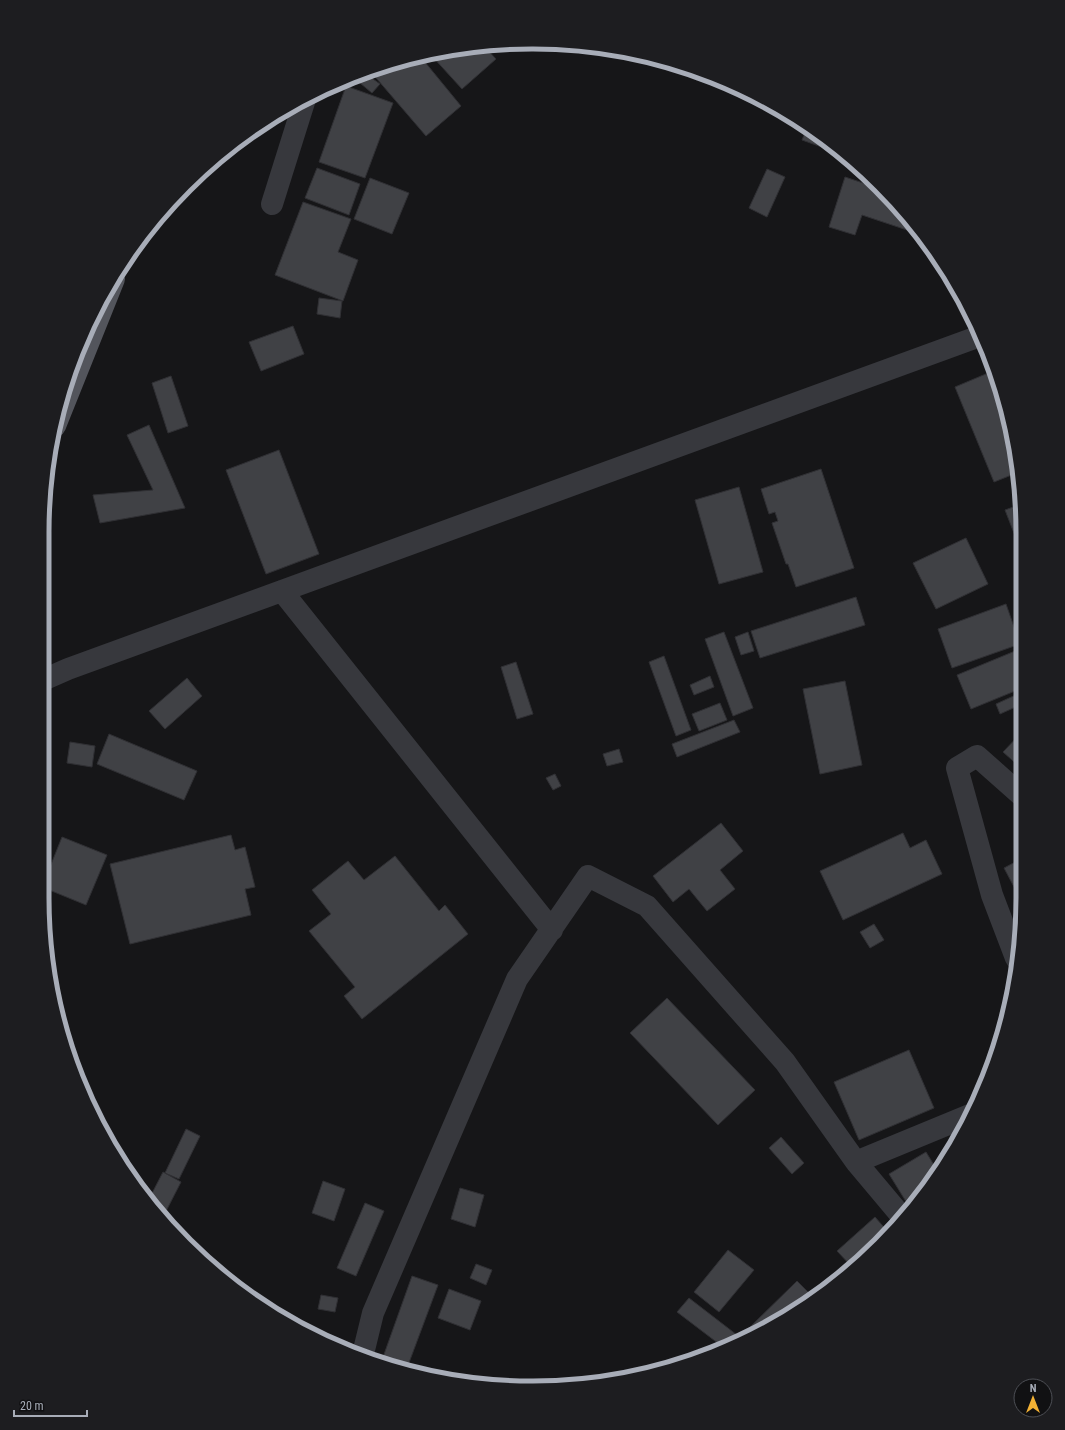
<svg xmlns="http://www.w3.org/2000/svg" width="1065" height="1430" font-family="'Roboto Condensed',sans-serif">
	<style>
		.building { fill: #404145; stroke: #303034 }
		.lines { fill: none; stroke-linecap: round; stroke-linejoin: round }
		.minor { stroke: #37383d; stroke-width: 22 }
		.major { stroke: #53555c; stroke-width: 22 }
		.rim { fill: none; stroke: #a8adb8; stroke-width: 5 }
	</style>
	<rect width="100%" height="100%" fill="#161618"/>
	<path class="building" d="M484 46 496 59 462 89 431 55Z
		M420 56 461 106 426 136 371 72 406 59Z
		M366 74 380 84 372 93 354 78Z
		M346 86 393 103 365 178 319 162Z
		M730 86 777 107 776 109 729 89Z
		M807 128 844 155 802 140Z
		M317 168 360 184 349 215 305 198Z
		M767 169 785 177 767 217 749 208Z
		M845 177 878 188 922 235 862 215 855 235 829 227Z
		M370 178 409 193 392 234 354 219Z
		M303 202 351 219 338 252 358 260 343 301 275 275Z
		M319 298 342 301 340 318 317 314Z
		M293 326 304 354 261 371 249 342Z
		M993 371 1019 468V472L994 482 955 387Z
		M171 376 188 426 168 433 152 383Z
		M149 425 185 508 100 523 93 495 153 490 127 435Z
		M279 450 319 554 266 574 226 470Z
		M821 469 854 568 796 587 788 564H786L772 523 778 521 775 512 769 514 761 489Z
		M739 487 763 572 719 584 695 500Z
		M1019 505V546L1005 510Z
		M966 538 988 584 936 609 913 563Z
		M856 597 865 625 760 658 751 631Z
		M1006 604 1020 644 952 668 938 629Z
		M724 632 753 708 733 716 705 639Z
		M748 632 754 651 741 655 735 637Z
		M1020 649V689L971 709 957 675Z
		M664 656 691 730 676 736 649 662Z
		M516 662 533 714 517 719 501 667Z
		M710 676 714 687 694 695 690 685Z
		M187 678 202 696 165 729 149 711Z
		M845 681 862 765 820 774 803 689Z
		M1020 693V705L1000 714 996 704Z
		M720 703 727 720 699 731 692 714Z
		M734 720 740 732 677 757 672 744Z
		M1021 733V768L1003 752Z
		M109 734 197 771 184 800 97 764Z
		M70 742 95 746 92 767 67 763Z
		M619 749 623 762 607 766 603 754Z
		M555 774 561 786 553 790 546 778Z
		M721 823 743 851 720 870 735 889 707 911 689 889 673 902 653 876Z
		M903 833 910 848 926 840 942 874 843 920 820 871Z
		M231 835 235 850 245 847 255 887 245 889 251 915 130 944 110 864Z
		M62 837 107 855 86 905 42 887Z
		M395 856 439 911 445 905 468 934 362 1019 344 996 355 987 309 931 331 914 312 890 348 861 364 880Z
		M1021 859 1022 902 1004 868Z
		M874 924 884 940 870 948 860 932Z
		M667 998 755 1090 718 1125 630 1033Z
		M909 1050 934 1108 859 1140 834 1082Z
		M186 1129 200 1136 179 1179 165 1173Z
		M781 1137 804 1163 792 1174 769 1148Z
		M926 1152 937 1170 910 1208 889 1174Z
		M163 1172 181 1182 163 1217 148 1201Z
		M323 1181 345 1189 334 1221 312 1213Z
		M460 1188 484 1195 475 1227 451 1219Z
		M365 1203 384 1211 356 1276 337 1268Z
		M875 1217 889 1233 852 1267 837 1251Z
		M728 1250 754 1270 719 1312 694 1292Z
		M476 1264 492 1270 486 1285 470 1278Z
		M412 1276 438 1285 407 1368 382 1360Z
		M797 1281 814 1298 778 1322 753 1334 748 1329Z
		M449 1289 481 1301 470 1330 438 1318Z
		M321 1295 338 1298 335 1312 318 1309Z
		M689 1298 737 1335 730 1344 723 1347 677 1312Z"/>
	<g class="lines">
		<path class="minor" d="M272 204 305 99
			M282 591 552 930
			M43 680 68 669 980 336
			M1016 958 992 895 957 768 977 756 1021 795
			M856 1162 970 1115
			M363 1354 373 1313 517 979 588 876 647 906 785 1062 856 1162 903 1218"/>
		<path class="major" d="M55 426 114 279"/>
	</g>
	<path d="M0 0H1065V1430H0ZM532 49H533A483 483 0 0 1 1016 532V898A483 483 0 0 1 533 1381H532A483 483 0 0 1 49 898V532A483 483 0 0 1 532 49Z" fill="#1d1d20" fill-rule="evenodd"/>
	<path class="rim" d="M532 49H533A483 483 0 0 1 1016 532V898A483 483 0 0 1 533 1381H532A483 483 0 0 1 49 898V532A483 483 0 0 1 532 49Z"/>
	<g transform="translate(1033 1398)"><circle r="19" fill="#111113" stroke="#4d4f55"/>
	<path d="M0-3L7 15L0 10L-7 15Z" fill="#f2b134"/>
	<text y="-6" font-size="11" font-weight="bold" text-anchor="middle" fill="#a8adb8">N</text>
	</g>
	<path d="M14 1410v6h73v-6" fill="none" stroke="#a8adb8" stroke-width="2"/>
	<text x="20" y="1410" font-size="12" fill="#a8adb8" stroke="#111113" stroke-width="3" paint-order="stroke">20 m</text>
</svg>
